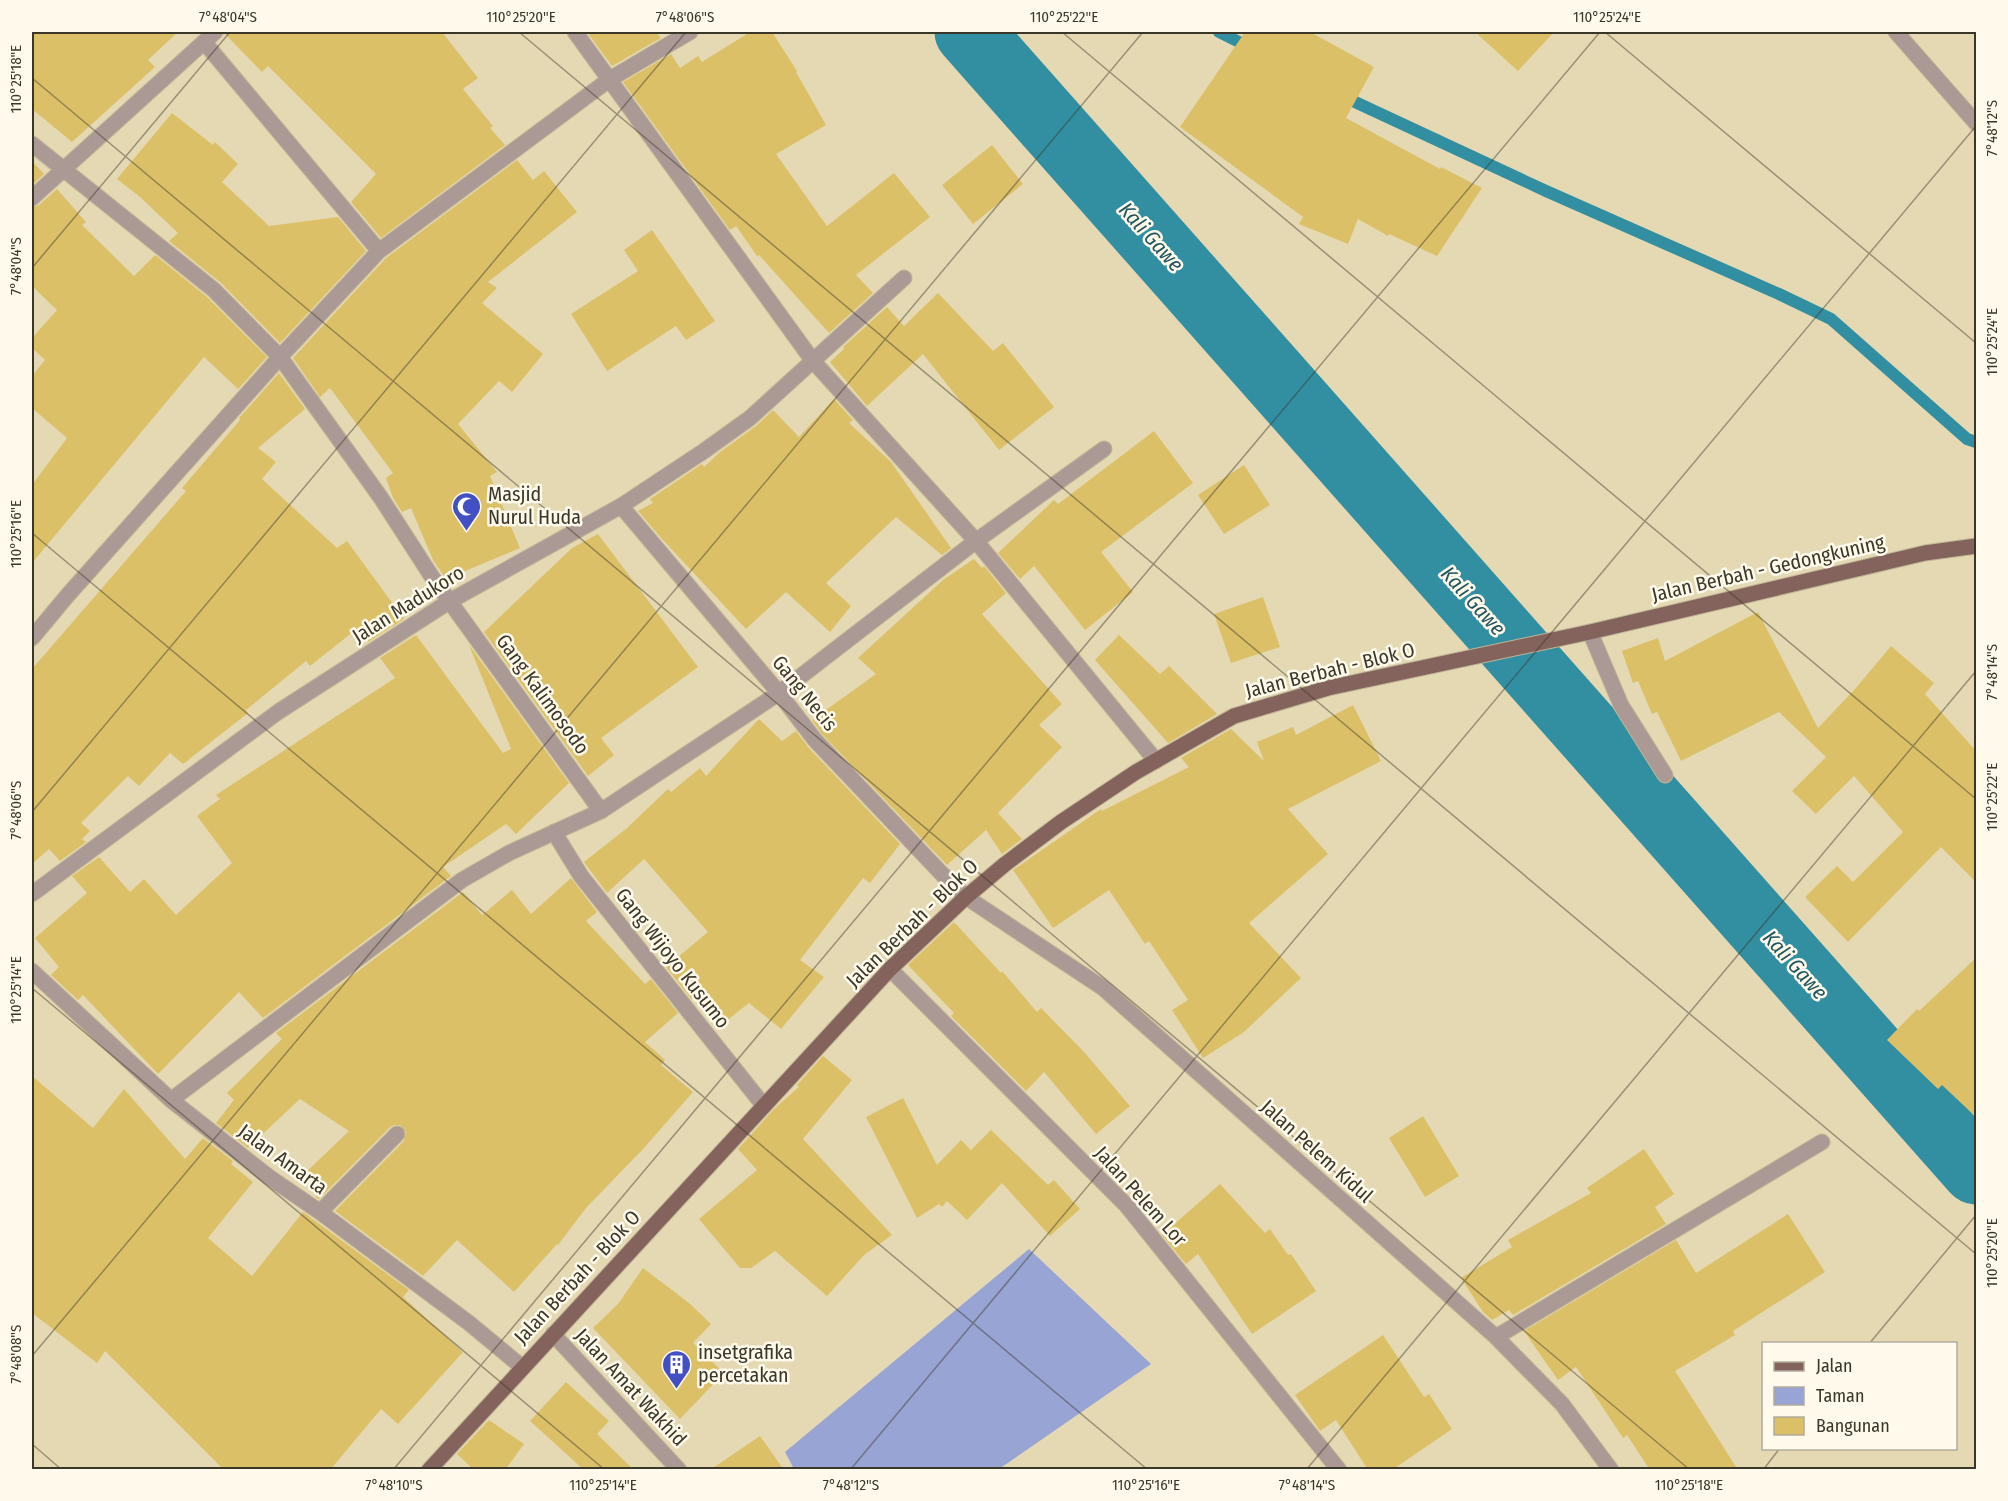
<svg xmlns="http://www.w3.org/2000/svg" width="2008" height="1501" font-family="'Fira Sans Condensed',sans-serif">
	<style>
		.green { fill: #98a4d4 }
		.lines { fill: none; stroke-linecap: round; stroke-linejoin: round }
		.stream { stroke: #318fa1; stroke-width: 12 }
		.river { stroke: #318fa1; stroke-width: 69 }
		.building { fill: #dbc068 }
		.minor-casing { stroke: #c0b595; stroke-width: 17 }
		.major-casing { stroke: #c0b595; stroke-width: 17 }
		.minor { stroke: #ab9995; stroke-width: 15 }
		.major { stroke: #83635c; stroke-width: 15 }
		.ticks { fill: none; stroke: #3b3728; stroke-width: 1.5; stroke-opacity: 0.45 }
		.labels { text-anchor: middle; stroke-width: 5; stroke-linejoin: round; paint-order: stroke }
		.poi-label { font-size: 20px; fill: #3b3728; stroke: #fffaeb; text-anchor: start }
		.street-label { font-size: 20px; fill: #3b3728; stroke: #fffaeb }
		.water-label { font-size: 21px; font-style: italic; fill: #20545e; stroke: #fffaeb }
		.neatline { fill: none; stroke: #3b3728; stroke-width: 2 }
		.ticks-label { font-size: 15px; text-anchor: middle; fill: #3b3728 }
	</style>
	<rect width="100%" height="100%" fill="#e5d9b4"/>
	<path class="green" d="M1029 1249 1151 1364 999 1469H794L785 1452Z"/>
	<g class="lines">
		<path class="stream" d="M1219 32 1253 49
			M1340 95 1546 191 1779 294 1831 319 1967 439 1976 442"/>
		<path class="river" d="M969 32 1976 1170"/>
	</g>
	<path class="building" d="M32 32H178L148 60 155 67 72 142 32 109Z
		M225 32H442L478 78 463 89 493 126 490 128 505 145 381 238 351 202 376 174 268 66 262 72 224 33Z
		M587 32H656L661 38 612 66Z
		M750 32H772L797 71 796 72 826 125 776 154 827 226 894 173 930 217 856 275 873 293 829 333 759 255 757 256 736 226 730 230 623 82 671 54 680 68 698 56 702 62Z
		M1245 32H1310L1374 67 1346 118 1440 169 1441 167 1482 188 1437 256 1389 234 1388 236 1358 219 1348 244 1299 224 1303 217 1180 127Z
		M1475 32H1554L1518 71Z
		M172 113 213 145 215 142 238 164 222 182 269 226 338 217 366 251 280 343 221 283 169 241 178 233 140 197 117 179Z
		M992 145 1023 184 973 224 942 185Z
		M517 160 533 180 544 171 577 212 488 282 497 288 482 303 543 354 512 392 499 381 458 424 497 472 490 476 520 548 446 579 433 560 411 508 402 512 393 498 386 478 393 473 330 388 320 397 293 358 386 258Z
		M32 161 44 174 32 185Z
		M57 189 86 222 82 225 134 276 155 255 207 297 267 357 238 389 204 357 32 563V485L67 438 32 408V376L45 360 32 348V338L57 310 32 286V207L39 205Z
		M652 230 715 321 686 340 676 326 607 371 571 314 638 271 624 250Z
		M938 293 993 351 1003 343 1054 407 999 450 923 354 867 406 830 362 844 349 843 347 887 307 904 326Z
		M279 373 305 409 258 448 276 462 262 479 337 548 347 541 404 619 368 642 358 628 310 666 306 661 246 710 248 713 183 764 170 753 139 786 128 776 81 823 90 831 82 839 86 842 60 861 49 849 32 864V669L186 491 182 488 240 420 239 418Z
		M834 399 853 420 849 423 891 462 951 548 942 555 896 517 826 583 851 606 830 632 786 592 746 629 662 539 638 511 653 503 650 499 702 464 704 467 720 452 756 426 773 410 799 437Z
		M1154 431 1193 483 1101 552 1133 592 1085 630 1034 566 1020 579 998 553 1054 500 1058 504Z
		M1244 465 1270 505 1224 534 1198 495Z
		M598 534 698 667 601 738 614 755 588 776 484 632 572 548Z
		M974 559 982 568 984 566 1006 593 982 614 1062 704 1039 725 1062 747 998 813 1022 839 1002 854 986 830 947 865 822 734 812 720 876 674 858 658 943 580Z
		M1263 597 1280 647 1231 663 1214 614Z
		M1758 612 1818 728 1855 689 1891 646 1934 683 1925 694 1977 752V883L1941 847 1848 942 1805 897 1837 866 1853 882 1903 832 1854 776 1816 814 1792 791 1826 757 1779 712 1681 761 1657 712 1652 714 1638 681 1633 683 1622 651 1658 638 1665 661Z
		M416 635 503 753 511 749 469 645 569 783 516 834 506 824 443 867 451 876 263 1018 239 992 158 1074 83 995 78 1000 51 975 59 967 35 938 87 893 72 876 99 857 130 892 144 879 176 915 232 863 197 816 220 799 216 795 395 678 380 658Z
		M1119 635 1160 674 1169 666 1217 714 1168 743 1095 660Z
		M1353 705 1381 761 1288 809 1328 854 1249 923 1301 978 1244 1032 1203 1058 1172 1010 1188 1000 1149 941 1145 944 1109 890 1053 928 1013 870 1101 809 1102 811 1189 767 1181 758 1231 729 1264 761 1257 742 1293 727 1296 735Z
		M759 719 782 741 796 731 808 747 900 844 870 883 863 878 800 960 824 977 781 1029 749 1003 720 1026 696 996 692 1000 666 967 708 932 644 859 607 893 584 862 627 828 668 789 671 792 700 768 706 776Z
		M571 878 597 912 586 921 645 984 651 979 678 1013 645 1042 665 1060 661 1065 693 1092 644 1148 586 1208 558 1245 557 1244 514 1292 457 1240 423 1276 335 1211 404 1141 406 1132 400 1125H395L390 1127 319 1199 316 1197 318 1194 302 1176 349 1131 300 1099 248 1148 216 1123 234 1100 227 1093 282 1039 276 1033 463 892 482 915 512 890 531 914Z
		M954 922 1001 973 1002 971 1037 1012 1041 1008 1085 1053 1130 1106 1096 1134 1044 1072 1026 1091 951 1016 954 1013 908 965Z
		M1977 957V1118L1942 1085 1938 1089 1887 1040 1917 1009 1919 1011Z
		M823 1056 852 1080 803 1139 892 1235 864 1255 827 1296 775 1251 751 1268H740L699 1219 757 1170 738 1149 775 1108 799 1087 797 1085Z
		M32 1076 93 1128 124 1089 185 1159 203 1138 233 1161 231 1164 253 1182 208 1238 252 1276 303 1212 409 1290 403 1297 463 1352 398 1424 381 1409 330 1470H224L105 1351 97 1363 32 1313Z
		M903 1098 937 1165 961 1140 971 1150 991 1130 1048 1185 1054 1180 1080 1209 1050 1236 1002 1183 967 1220 947 1201 942 1207 939 1204 917 1218 866 1117Z
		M1423 1116 1459 1176 1425 1197 1389 1138Z
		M1644 1149 1674 1194 1655 1207 1666 1224 1513 1315 1509 1310 1492 1320 1483 1312 1461 1278 1512 1247 1508 1240 1591 1193 1587 1188Z
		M1220 1184 1265 1233 1270 1229 1288 1255 1291 1254 1316 1291 1252 1334 1198 1254 1186 1264 1162 1235Z
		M1788 1214 1825 1272 1733 1331 1735 1335 1675 1371 1738 1470H1650L1627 1435 1623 1438 1576 1367 1558 1380 1524 1331 1676 1240 1696 1273Z
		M643 1268 689 1303 711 1324 693 1343 724 1373 680 1419 593 1328 618 1304Z
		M1383 1335 1424 1397 1429 1394 1452 1429 1392 1470H1368L1336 1420 1320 1431 1295 1395Z
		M566 1382 609 1421 597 1434 634 1470H584L530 1421Z
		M489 1420 524 1444 505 1470H474L457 1454Z
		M760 1436 784 1470H710Z"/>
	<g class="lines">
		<defs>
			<path id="minor" d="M575 32 813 361 976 541 1156 761
				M1896 32 1976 123
				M204 42 379 251
				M32 144 214 290 280 357 381 498 432 577 601 811
				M32 198 215 32
				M621 506 779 693 815 740 942 874 966 897 1103 988 1496 1337 1562 1404 1611 1470
				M1590 632 1621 705 1665 775
				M32 638 67 596 280 357 379 251 610 79 690 32
				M554 832 581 876 764 1106
				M32 894 278 712 450 601 621 506 704 451 750 418 904 278
				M890 969 1126 1205 1339 1470
				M32 971 171 1100 269 1177 320 1212 469 1323 522 1367
				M171 1100 462 880 509 853 601 811 779 693 976 541 1104 449
				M320 1212 397 1134
				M553 1334 679 1470
				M1496 1337 1822 1142"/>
			<path id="major" d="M429 1470 890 969 966 897 1004 865 1061 822 1136 772 1234 716 1328 688 1590 632 1925 553 1976 546"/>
		</defs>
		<use href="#minor" class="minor-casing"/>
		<use href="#major" class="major-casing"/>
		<use href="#minor" class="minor"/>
		<use href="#major" class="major"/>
	</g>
	<path class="ticks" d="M519 32 1976 1254M1062 32 1976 799M1605 32 1976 343M32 78 1690 1470M32 268 230 32M32 533 1148 1470M32 812 686 32M32 988 605 1470M1869 1344 1976 1215M32 1356 1143 32M32 1444 62 1470M393 1470 1600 32M850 1470 1976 126M1306 1470 1976 671M1763 1470 1780 1448"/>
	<defs>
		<symbol id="mosque-pin" viewBox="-11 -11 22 30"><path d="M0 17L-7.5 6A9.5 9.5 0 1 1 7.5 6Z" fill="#4250c4" stroke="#fffaeb"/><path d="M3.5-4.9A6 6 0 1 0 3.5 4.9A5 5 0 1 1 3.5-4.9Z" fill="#fff"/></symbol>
		<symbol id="building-pin" viewBox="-11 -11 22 30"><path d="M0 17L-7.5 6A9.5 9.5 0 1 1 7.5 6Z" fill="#4250c4" stroke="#fffaeb"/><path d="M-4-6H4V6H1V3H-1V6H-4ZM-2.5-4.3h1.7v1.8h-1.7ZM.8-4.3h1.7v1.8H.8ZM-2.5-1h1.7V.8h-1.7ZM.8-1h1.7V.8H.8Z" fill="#fff"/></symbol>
	</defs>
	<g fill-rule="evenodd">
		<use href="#mosque-pin" x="450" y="490" width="33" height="45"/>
		<use href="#building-pin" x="660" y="1348" width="33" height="45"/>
	</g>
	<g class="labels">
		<g class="poi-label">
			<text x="488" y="501">Masjid<tspan x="488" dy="23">Nurul Huda</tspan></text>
			<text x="698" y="1359">insetgrafika<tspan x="698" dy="23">percetakan</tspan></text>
		</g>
		<g class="street-label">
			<text transform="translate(1768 568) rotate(-13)" y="7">Jalan Berbah - Gedongkuning</text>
			<text transform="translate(408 604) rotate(-32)" y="7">Jalan Madukoro</text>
			<text transform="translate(1330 670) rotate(-14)" y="7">Jalan Berbah - Blok O</text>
			<text transform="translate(805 693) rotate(51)" y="7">Gang Necis</text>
			<text transform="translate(543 694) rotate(54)" y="7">Gang Kalimosodo</text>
			<text transform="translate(912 923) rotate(-44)" y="7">Jalan Berbah - Blok O</text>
			<text transform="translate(673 958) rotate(52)" y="7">Gang Wijoyo Kusumo</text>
			<text transform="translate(1317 1151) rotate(42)" y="7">Jalan Pelem Kidul</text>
			<text transform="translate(283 1159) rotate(36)" y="7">Jalan Amarta</text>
			<text transform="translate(1141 1196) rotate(48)" y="7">Jalan Pelem Lor</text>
			<text transform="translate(577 1277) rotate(-47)" y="7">Jalan Berbah - Blok O</text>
			<text transform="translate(631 1387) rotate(47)" y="7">Jalan Amat Wakhid</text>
		</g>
		<g class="water-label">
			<text transform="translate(1151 237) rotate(48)" y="7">Kali Gawe</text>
			<text transform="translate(1473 601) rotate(48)" y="7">Kali Gawe</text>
			<text transform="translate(1795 965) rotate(48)" y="7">Kali Gawe</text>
		</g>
	</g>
	<rect width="2008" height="1501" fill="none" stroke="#fffaeb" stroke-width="66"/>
	<rect x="1762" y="1342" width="195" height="108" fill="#fffaeb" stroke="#b1ac9d" stroke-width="1.5"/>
	<rect x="1774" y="1362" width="30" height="9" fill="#83635c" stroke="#b1ac9d" stroke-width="1.5"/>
	<text x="1816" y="1372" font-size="18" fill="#3b3728">Jalan</text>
	<rect x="1774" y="1387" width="30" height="18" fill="#98a4d4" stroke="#b1ac9d" stroke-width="1.5"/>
	<text x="1816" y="1402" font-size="18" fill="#3b3728">Taman</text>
	<rect x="1774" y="1417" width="30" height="18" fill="#dbc068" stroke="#b1ac9d" stroke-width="1.5"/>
	<text x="1816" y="1432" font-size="18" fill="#3b3728">Bangunan</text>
	<rect x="33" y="33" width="1942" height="1435" class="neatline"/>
	<g class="ticks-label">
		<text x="228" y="22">7°48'04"S</text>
		<text x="521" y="22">110°25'20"E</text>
		<text x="685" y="22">7°48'06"S</text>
		<text x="1064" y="22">110°25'22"E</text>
		<text x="1607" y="22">110°25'24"E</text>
		<text transform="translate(16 79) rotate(-90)" y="5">110°25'18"E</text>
		<text transform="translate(1992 128) rotate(-90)" y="5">7°48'12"S</text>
		<text transform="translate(16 266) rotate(-90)" y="5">7°48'04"S</text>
		<text transform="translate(1992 342) rotate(-90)" y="5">110°25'24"E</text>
		<text transform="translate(16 534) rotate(-90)" y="5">110°25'16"E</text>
		<text transform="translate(1992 672) rotate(-90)" y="5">7°48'14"S</text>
		<text transform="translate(1992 797) rotate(-90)" y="5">110°25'22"E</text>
		<text transform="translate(16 810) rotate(-90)" y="5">7°48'06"S</text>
		<text transform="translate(16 990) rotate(-90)" y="5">110°25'14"E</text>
		<text transform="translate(1992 1253) rotate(-90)" y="5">110°25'20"E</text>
		<text transform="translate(16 1354) rotate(-90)" y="5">7°48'08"S</text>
		<text x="394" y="1490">7°48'10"S</text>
		<text x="603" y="1490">110°25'14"E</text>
		<text x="851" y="1490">7°48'12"S</text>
		<text x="1146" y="1490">110°25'16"E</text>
		<text x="1307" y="1490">7°48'14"S</text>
		<text x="1689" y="1490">110°25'18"E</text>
	</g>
</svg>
